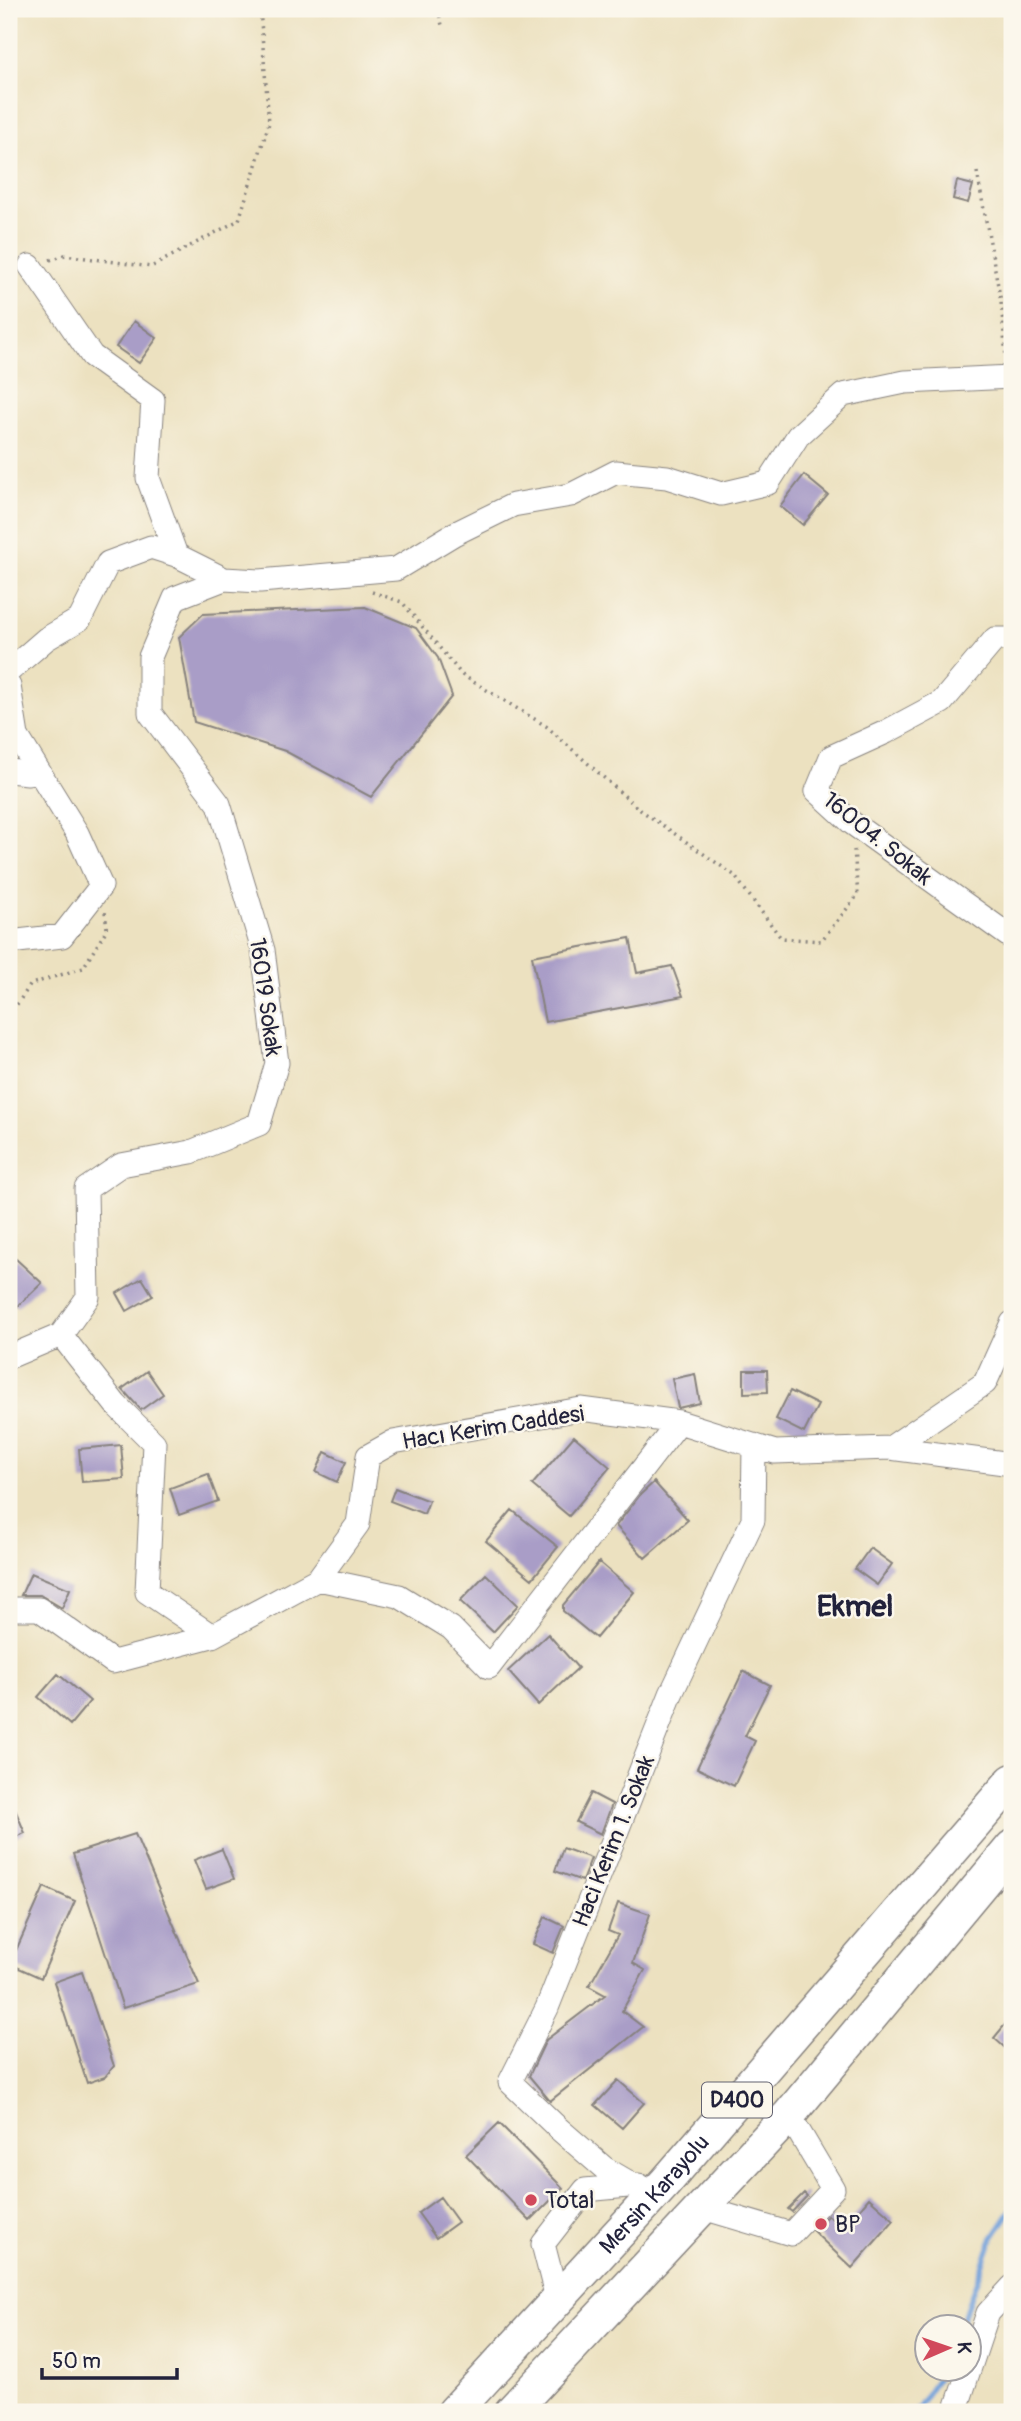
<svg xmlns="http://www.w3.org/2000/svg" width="1021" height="2421" font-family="Pangolin,sans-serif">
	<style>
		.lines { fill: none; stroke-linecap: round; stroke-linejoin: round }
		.stream { stroke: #71a0da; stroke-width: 5 }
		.building { fill: #a99dc7 }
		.minor-casing { stroke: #87827e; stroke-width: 25 }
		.highway-casing { stroke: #87827e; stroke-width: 36 }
		.path { stroke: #87827e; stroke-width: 3.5; stroke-dasharray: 2 5; stroke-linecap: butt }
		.minor { stroke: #fff; stroke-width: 23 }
		.highway { stroke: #fff; stroke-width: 33 }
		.poi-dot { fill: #d1495b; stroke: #fbf7ec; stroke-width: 2.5 }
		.labels { text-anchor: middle; stroke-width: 5; stroke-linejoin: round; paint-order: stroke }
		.shield { fill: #fbf7ec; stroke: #636270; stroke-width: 2 }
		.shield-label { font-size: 21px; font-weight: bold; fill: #22223b }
		.street-label { font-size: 23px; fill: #22223b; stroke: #fbf7ec }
		.poi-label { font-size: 23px; fill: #22223b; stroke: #fbf7ec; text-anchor: start }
		.district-label { font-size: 30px; font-weight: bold; fill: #22223b; stroke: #fbf7ec }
	</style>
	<rect width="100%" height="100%" fill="#fbf7ec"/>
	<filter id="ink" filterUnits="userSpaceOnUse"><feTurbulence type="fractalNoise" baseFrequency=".0143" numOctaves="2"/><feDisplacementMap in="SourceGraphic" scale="14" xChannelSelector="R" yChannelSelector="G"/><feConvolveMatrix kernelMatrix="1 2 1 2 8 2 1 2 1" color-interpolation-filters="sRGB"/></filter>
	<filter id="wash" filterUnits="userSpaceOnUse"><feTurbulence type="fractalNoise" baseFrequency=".00686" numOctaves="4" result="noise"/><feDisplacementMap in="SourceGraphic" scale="28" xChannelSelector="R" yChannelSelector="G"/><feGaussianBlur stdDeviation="1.57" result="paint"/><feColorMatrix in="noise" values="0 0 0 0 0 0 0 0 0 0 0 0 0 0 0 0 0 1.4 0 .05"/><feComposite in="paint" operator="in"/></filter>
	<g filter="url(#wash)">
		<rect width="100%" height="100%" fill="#ece1c0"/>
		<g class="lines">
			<path class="stream" d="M960 2326 992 2239 1012 2209
				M914 2412 944 2368"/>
		</g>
		<g id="blocks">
			<path class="building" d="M957 181 973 185 968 203 953 199Z
				M134 321 157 338 139 363 116 347Z
				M804 475 828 495 803 525 780 506Z
				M365 607 416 628 438 658 452 696 371 797 285 751 194 722 179 637 203 614Z
				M630 938 637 973 672 966 683 996 545 1022 532 956Z
				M16 1259 42 1283 17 1307 9 1299V1266Z
				M142 1278 153 1296 127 1311 117 1293Z
				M744 1370H767L768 1392 744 1393Z
				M147 1371 163 1394 141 1410 122 1389Z
				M695 1374 700 1403 678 1408 672 1379Z
				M790 1391 818 1405 804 1433 776 1419Z
				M574 1436 610 1467 569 1516 532 1485Z
				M121 1445 124 1479 82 1482 79 1449Z
				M325 1452 346 1462 337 1482 316 1472Z
				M208 1474 218 1501 179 1515 170 1488Z
				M654 1482 688 1520 645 1558 616 1526 640 1495Z
				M395 1488 429 1501 424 1514 390 1501Z
				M512 1510 558 1547 532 1579 486 1541Z
				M870 1548 892 1564 877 1585 855 1569Z
				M599 1562 634 1592 596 1638 563 1611V1605Z
				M31 1573 70 1589 62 1608 40 1595H21Z
				M486 1574 518 1605 493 1632 460 1601Z
				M548 1634 578 1668 538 1705 508 1671Z
				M743 1671 770 1685 745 1736 755 1741 734 1786 697 1768Z
				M58 1674 90 1701 70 1725 38 1697Z
				M591 1793 612 1804 601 1834 576 1822Z
				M9 1795 25 1833 9 1840Z
				M135 1834 199 1984 123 2008 73 1854Z
				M563 1848 591 1858 582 1881 555 1871Z
				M222 1849 234 1879 206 1889 194 1860Z
				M44 1887 75 1901 41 1978 10 1964Z
				M618 1903 650 1914 633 1963 645 1970 622 2011 643 2027 550 2101 529 2076 546 2040 605 1995 589 1986 618 1935 608 1931Z
				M545 1917 564 1926 553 1953 533 1944Z
				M82 1972 114 2066 105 2077 87 2083 54 1982Z
				M1012 2016V2054L994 2038Z
				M618 2080 644 2103 622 2128 595 2105Z
				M499 2123 563 2188 530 2221 466 2155Z
				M804 2193 807 2196 792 2212 788 2209Z
				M440 2197 458 2222 436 2238 418 2213Z
				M869 2198 894 2220 852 2268 813 2231 828 2215 843 2229Z"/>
		</g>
	</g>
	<g filter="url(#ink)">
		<use href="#blocks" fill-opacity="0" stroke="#87827e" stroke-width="2"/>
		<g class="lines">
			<defs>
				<path id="minor" d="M30 266 92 356 153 400 148 478 176 555
					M1012 639H995L942 702 886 732 831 757 817 791 852 823 1012 938
					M9 671 46 639 80 619 108 563 151 547 176 555 224 579
					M9 686 17 736 77 833 101 886 62 936 9 942
					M9 771 28 773 36 767
					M61 1335 116 1405 154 1443 147 1592 212 1636
					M9 1357 61 1335 88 1297 86 1189 121 1165 191 1152 259 1124 277 1063 263 950 219 804 150 713V657L175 598 224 579 260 581 396 569 454 534 513 505 571 495 616 472 667 477 721 494 768 483 798 436 843 395 905 382 1012 377
					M890 1448 985 1383 1012 1323
					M318 1579 399 1596 451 1628 489 1667 679 1422
					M9 1609H39L113 1662 212 1636 318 1579 358 1524 368 1456 393 1442 581 1409 679 1422 775 1452 890 1448 1012 1464
					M635 2186 604 2168 559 2129 510 2082 547 2008 671 1694 753 1520 754 1445
					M703 2208 791 2234 833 2189 789 2115
					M558 2302 543 2244 585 2190 639 2185
					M955 2412 988 2313 1012 2287"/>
				<g id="highway">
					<path id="s1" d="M454 2412 665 2183 1012 1781"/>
					<path d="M511 2412 789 2115 1012 1847"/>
				</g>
			</defs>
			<use href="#minor" class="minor-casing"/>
			<use href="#highway" class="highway-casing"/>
			<path class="path" d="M438 9 442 25
				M977 172 1001 302 1006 357
				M50 260 65 255 151 267 239 220 269 123 260 9
				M1012 562V566
				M372 592 402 602 462 675 546 726 639 809 734 875 781 938 821 941 858 895 854 850
				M9 1016 31 984 83 968 107 929 105 912"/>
			<use href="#minor" class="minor"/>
			<use href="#highway" class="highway"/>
		</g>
	</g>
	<g class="poi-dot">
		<circle cx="531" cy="2200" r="7"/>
		<circle cx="821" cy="2224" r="7"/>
	</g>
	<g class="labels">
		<rect class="shield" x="702" y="2082.5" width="70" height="35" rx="5"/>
		<g class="shield-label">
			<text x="737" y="2107">D400</text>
		</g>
		<g class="street-label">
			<text transform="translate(878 838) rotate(39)" y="8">16004. Sokak</text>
			<text transform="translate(266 997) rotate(82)" y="8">16019 Sokak</text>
			<text transform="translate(493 1427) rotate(-9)" y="8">Hacı Kerim Caddesi</text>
			<text transform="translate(613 1841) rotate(-68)" y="8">Haci Kerim 1. Sokak</text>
			<text dy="8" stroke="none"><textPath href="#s1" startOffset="296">Mersin Karayolu</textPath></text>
		</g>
		<g class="poi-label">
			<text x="545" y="2208">Total</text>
			<text x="835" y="2232">BP</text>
		</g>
		<g class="district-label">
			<text x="855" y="1616">Ekmel</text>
		</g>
	</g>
	<rect width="1021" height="2421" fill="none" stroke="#fbf7ec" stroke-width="35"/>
	<g transform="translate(948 2348) rotate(88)"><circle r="33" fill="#fbf7ec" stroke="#a4a2a5" stroke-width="2"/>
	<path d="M0-5L12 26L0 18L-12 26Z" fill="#d1495b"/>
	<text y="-10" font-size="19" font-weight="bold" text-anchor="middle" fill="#22223b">K</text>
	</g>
	<path d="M42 2368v10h135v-10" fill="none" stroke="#22223b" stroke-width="3.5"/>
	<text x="52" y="2368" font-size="21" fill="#22223b" stroke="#fbf7ec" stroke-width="5" paint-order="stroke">50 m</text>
</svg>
